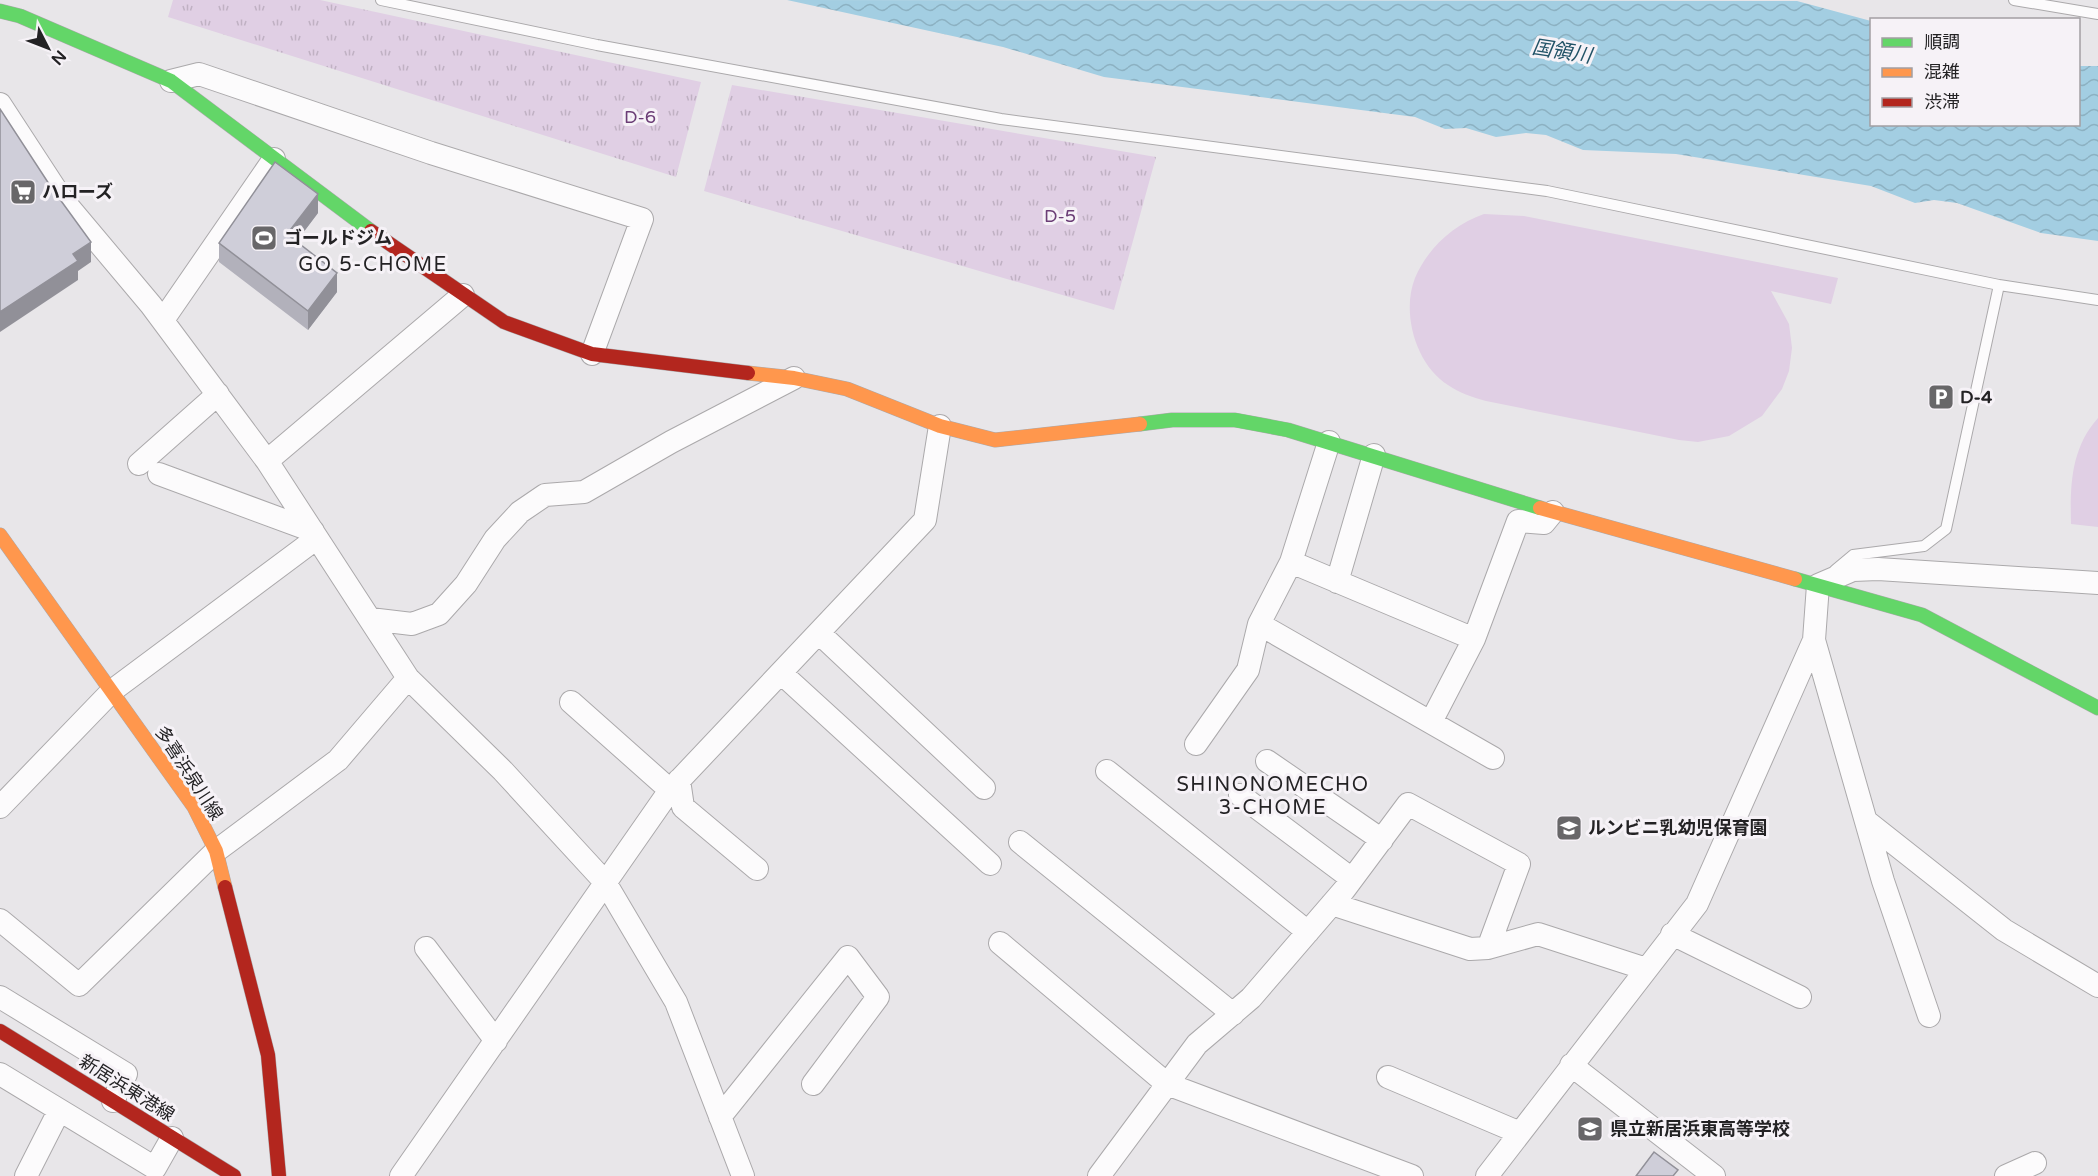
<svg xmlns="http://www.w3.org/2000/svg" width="2098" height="1176" font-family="'Varela Round','Noto Sans JP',sans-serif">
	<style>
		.park { fill: url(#park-tufts) }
		.pitch { fill: #e0cfe4 }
		.water { fill: url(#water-waves) }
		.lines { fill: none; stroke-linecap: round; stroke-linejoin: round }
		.lane-casing { stroke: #aba9ab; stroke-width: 12 }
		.street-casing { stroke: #aba9ab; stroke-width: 24 }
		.fast-casing { stroke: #aba9ab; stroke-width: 15 }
		.slow-casing { stroke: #aba9ab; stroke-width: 15 }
		.jam-casing { stroke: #aba9ab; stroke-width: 15 }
		.lane { stroke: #fcfbfc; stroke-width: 10 }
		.street { stroke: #fcfbfc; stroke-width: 22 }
		.fast { stroke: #63d668; stroke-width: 14 }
		.slow { stroke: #ff974d; stroke-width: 14 }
		.jam { stroke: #b3261e; stroke-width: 14 }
		.wall { fill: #b2b1bb }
		.shaded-wall { fill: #919098 }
		.building { fill: #cfced9; stroke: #919098; stroke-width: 1.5 }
		.labels { text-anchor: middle; stroke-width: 6; stroke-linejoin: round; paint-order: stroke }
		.park-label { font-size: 18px; fill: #6b3d76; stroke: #f6f2f7 }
		.poi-label { font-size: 18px; font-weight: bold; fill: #232224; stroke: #f6f2f7; text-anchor: start }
		.street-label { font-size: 18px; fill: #232224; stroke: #f6f2f7 }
		.water-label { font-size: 20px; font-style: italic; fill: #225367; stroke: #f6f2f7 }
		.neighbourhood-label { font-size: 20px; letter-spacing: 1.5px; fill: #232224; stroke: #f6f2f7 }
	</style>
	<defs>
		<pattern id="park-tufts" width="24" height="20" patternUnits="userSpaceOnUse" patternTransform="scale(1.5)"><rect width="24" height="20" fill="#e0cfe4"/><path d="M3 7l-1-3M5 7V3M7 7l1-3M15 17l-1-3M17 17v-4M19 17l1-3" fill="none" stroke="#c0b1c3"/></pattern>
		<pattern id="water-waves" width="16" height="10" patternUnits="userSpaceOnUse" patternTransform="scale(1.5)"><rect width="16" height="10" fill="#a3cee2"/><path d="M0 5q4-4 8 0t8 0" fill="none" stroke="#8cb1c2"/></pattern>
	</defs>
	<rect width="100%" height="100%" fill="#e8e6e9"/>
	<path class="park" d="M173 0H320L701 82 676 177 168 17Z
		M732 85 1156 157 1114 310 704 191Z"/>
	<path class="pitch" d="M1484 214 1524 216 1838 278 1831 304 1771 291 1789 324 1792 348 1789 371 1782 389 1762 416 1729 436 1698 442 1679 440 1486 401C1472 397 1459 393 1448 385 1416 365 1401 313 1415 278 1427 249 1454 224 1484 214Z
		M2098 418V527L2071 524C2070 485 2071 448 2098 418Z"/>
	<path class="water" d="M787 0 1797 1 1871 21 1872 124H2078L2079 66H2098V241L2041 233 1957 203 1934 200 1915 203 1871 186 1676 154 1583 150 1546 135 1526 133 1496 137 1466 128 1445 129 1415 117 1104 77 1003 47Z"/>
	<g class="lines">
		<defs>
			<path id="lane" d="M381 0 597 45 1001 119 1547 191 1999 285
				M2014 0 2098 14
				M1835 570 1853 555 1924 546 1946 529 1999 285 2098 300"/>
			<path id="street" d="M171 81 199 74 431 153 642 219 592 354
				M0 104 62 199 151 305 267 461 408 678
				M163 320 274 159
				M267 461 463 295
				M139 464 218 394
				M159 474 313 531
				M1291 562 1474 639
				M1337 582 1374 455
				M370 619 412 624 439 614 466 584 495 539 520 512 545 495 584 492 671 442 794 378
				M1259 624 1291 562 1329 442
				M819 633 984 788
				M1814 640 1883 881 1929 1016
				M781 673 990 864
				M571 702 670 790
				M1431 722 1474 639 1518 521 1544 523 1553 512
				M1196 744 1248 670 1259 624 1493 758
				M1267 761 1382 840
				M1107 771 1308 932
				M679 780 683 807 757 869
				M1240 795 1352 879
				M0 807 113 690 317 538
				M1866 821 2004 930 2098 986
				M1020 842 1233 1014
				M1332 904 1470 949 1488 948
				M0 920 79 985 216 851 338 760 408 678 503 771 605 882 676 1002 743 1176
				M1672 934 1800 997
				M1000 943 1167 1084 1412 1176
				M426 948 496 1041
				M0 997 126 1074 113 1101
				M1571 1065 1714 1176
				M0 1074 155 1168 172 1138
				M1388 1077 1520 1133
				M720 1117 848 957 878 997 813 1084
				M26 1176 59 1111
				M401 1176 670 790 925 520 940 426
				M1099 1176 1197 1044 1251 998 1344 890 1408 804 1519 864 1488 948 1538 934 1646 969
				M1487 1176 1697 904 1814 640 1818 585 1853 570 1878 569 2098 583
				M2006 1176 2035 1163"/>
			<path id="fast" d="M0 11 20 16 171 81 371 231
				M1140 424 1172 420H1235L1288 430 1540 508
				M1795 579 1922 615 2098 708"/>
			<path id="slow" d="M748 373 794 378 847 389 940 426 995 440 1140 424
				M1540 508 1795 579
				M0 535 194 807 216 851 225 887"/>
			<path id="jam" d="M371 231 504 322 592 354 748 373
				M225 887 268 1055 279 1176
				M0 1031 234 1176"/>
		</defs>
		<use href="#lane" class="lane-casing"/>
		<use href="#street" class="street-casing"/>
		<use href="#fast" class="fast-casing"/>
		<use href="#slow" class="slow-casing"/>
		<use href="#jam" class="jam-casing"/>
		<use href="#lane" class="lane"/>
		<use href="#street" class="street"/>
		<use href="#fast" class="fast"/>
		<use href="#slow" class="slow"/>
		<use href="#jam" class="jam"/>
	</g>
	<path class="wall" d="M318 213 296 242 337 292 308 330 219 262V243Z"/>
	<path class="shaded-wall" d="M318 194V213L287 254V234Z
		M91 242V262L78 271V280L0 332V312L73 254Z
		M337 273V292L308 330V311Z"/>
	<path class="building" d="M0 109 51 187 91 242 73 254 78 261 0 312Z
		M275 162 318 194 287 234 337 273 308 311 219 243Z
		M1654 1152 1678 1170 1673 1176H1636Z"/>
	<defs>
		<symbol id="supermarket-square" viewBox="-11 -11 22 22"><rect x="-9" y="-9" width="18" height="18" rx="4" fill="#686769" stroke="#f6f2f7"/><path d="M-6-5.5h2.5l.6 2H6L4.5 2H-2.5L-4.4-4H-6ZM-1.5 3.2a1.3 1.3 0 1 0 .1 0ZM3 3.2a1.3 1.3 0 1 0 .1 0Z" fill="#fff"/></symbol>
		<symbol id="stadium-square" viewBox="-11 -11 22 22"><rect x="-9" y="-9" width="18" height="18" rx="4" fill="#686769" stroke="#f6f2f7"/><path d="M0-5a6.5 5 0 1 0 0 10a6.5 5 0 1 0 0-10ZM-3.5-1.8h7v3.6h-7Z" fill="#fff"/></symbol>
		<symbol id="parking-square" viewBox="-11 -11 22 22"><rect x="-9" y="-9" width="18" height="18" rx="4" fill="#686769" stroke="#f6f2f7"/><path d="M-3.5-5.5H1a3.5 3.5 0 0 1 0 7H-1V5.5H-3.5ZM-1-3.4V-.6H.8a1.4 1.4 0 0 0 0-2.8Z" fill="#fff"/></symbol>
		<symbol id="school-square" viewBox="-11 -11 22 22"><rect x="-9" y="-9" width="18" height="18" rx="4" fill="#686769" stroke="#f6f2f7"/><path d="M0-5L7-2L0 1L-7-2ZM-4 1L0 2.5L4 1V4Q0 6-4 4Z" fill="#fff"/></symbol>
	</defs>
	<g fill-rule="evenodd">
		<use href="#supermarket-square" x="8" y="177" width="30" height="30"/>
		<use href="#stadium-square" x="249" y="223" width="30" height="30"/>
		<use href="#parking-square" x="1926" y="382" width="30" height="30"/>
		<use href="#school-square" x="1554" y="813" width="30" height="30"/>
		<use href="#school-square" x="1575" y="1114" width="30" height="30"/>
	</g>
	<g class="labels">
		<g class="park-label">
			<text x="640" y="123">D-6</text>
			<text x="1060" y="222">D-5</text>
		</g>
		<g class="poi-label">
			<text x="42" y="198">ハローズ</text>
			<text x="284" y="244">ゴールドジム</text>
			<text x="1960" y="403">D-4</text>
			<text x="1588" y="834">ルンビニ乳幼児保育園</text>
			<text x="1610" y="1135">県立新居浜東高等学校</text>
		</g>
		<g class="street-label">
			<text transform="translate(189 773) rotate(57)" y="6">多喜浜泉川線</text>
			<text transform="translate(127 1088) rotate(32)" y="6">新居浜東港線</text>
		</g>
		<g class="water-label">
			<text transform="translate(1562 51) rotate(9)" y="7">国領川</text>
		</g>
		<g class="neighbourhood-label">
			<text x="373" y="271">GO 5-CHOME</text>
			<text x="1273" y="791">SHINONOMECHO<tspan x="1273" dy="23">3-CHOME</tspan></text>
		</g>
	</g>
	<rect x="1870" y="18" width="210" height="108" fill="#f6f2f7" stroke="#a29fa3" stroke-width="1.5"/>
	<rect x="1882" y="38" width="30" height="9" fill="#63d668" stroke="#a29fa3" stroke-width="1.5"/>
	<text x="1924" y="48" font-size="18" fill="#232224">順調</text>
	<rect x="1882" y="68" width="30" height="9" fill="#ff974d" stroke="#a29fa3" stroke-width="1.5"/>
	<text x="1924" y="78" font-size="18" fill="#232224">混雑</text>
	<rect x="1882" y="98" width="30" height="9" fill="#b3261e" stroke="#a29fa3" stroke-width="1.5"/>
	<text x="1924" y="108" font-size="18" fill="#232224">渋滞</text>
	<g transform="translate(48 48) rotate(132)" stroke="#f6f2f7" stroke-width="4.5" paint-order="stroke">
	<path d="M0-4.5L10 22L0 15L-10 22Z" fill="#232224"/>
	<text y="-9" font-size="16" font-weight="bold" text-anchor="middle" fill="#232224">N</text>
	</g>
</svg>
